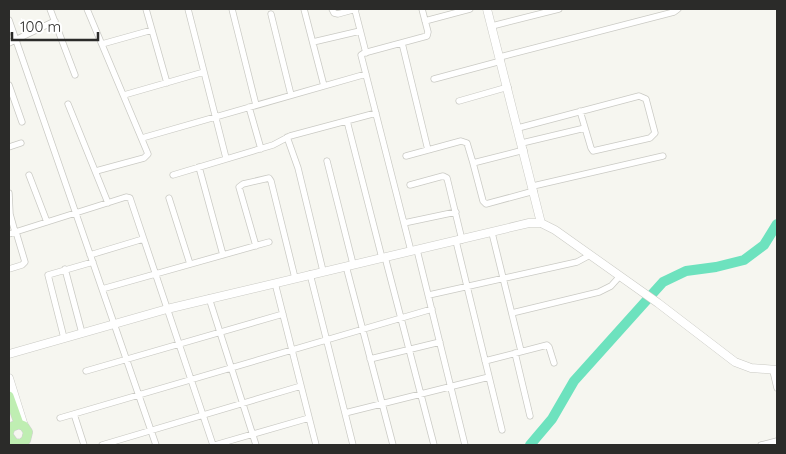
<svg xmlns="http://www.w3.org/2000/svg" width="786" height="454" font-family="Quicksand,sans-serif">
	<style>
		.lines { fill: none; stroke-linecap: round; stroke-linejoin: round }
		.river { stroke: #6de2be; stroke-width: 10 }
		.street-casing { stroke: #cacac4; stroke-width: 7 }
		.secondary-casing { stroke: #cacac4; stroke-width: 9 }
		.primary-casing { stroke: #d0d0d0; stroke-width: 10 }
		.street { stroke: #fff; stroke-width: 5.5 }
		.secondary { stroke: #fff; stroke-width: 8 }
		.primary { stroke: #bfeeb2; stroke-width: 9 }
	</style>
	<rect width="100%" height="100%" fill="#f6f6f0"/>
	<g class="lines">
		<path class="river" d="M530 445 552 419 574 381 663 282 686 271 716 267 744 260 764 245 777 224"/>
		<defs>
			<path id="street" d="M50 9 75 75
				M87 9 148 154 144 158 96 171
				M146 9 167 83
				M188 9 226 158
				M232 9 256 105
				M304 9 324 86
				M332 9 334 13 338 14 356 9
				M355 10 366 53
				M271 14 291 95
				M9 20 156 445
				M425 21 470 9
				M492 26 559 9
				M313 42 360 31
				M9 43 55 21
				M402 43 428 150
				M102 44 152 30
				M500 57 674 12 678 9
				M434 79 501 61
				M9 85 22 122
				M124 95 204 72
				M459 101 508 87
				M68 104 108 203
				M249 107 261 149
				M347 121 382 258
				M518 128 639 96 646 99 655 133 650 138 593 151 591 148 580 111
				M287 137 298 168 323 271
				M142 138 366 74
				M522 143 585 128
				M9 147 21 143
				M406 156 461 141 467 143 473 163 524 150
				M327 161 353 264
				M473 163 483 201 486 204 534 191
				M199 167 223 255
				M29 175 47 222
				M173 175 273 145 290 136 376 113
				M410 185 443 176 447 178 462 240
				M533 186 663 156
				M9 193 10 214 15 232
				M169 198 190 264
				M404 223 456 212
				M492 233 521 351
				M9 234 126 197 130 198 213 445
				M456 241 502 430
				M256 246 239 187 243 184 269 178 271 181 295 278
				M417 250 465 445
				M411 251 361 55 364 53 427 36 428 32 422 9
				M90 255 143 239
				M385 257 434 445
				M346 266 393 445
				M9 269 22 265 25 262 16 232
				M65 269 82 333
				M310 274 353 445
				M275 283 316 445
				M102 289 269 242
				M429 295 577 262 590 255
				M209 298 256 445
				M512 313 599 292 611 286 620 276
				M64 338 48 275 93 262
				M515 353 530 416
				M370 359 440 342
				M485 361 547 345 549 347 554 363
				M86 371 283 314
				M773 371 777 388
				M345 413 489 377
				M74 414 84 445
				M60 418 432 309
				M102 445 301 386
				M215 445 309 418
				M761 445 777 441"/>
			<path id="secondary" d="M487 9 541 223
				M9 354 167 309 529 223H541L555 230 658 303 735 362 751 368 777 370
				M9 378 24 426"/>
			<path id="primary" d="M9 396 19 424
				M9 432 11 427 19 424 24 426 28 432 26 440 21 444 14 443 9 436"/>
		</defs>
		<use href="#street" class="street-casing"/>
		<use href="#secondary" class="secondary-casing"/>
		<use href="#primary" class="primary-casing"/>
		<use href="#street" class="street"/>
		<use href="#secondary" class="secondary"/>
		<use href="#primary" class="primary"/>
	</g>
	<rect width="786" height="454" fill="none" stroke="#2b2b29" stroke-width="20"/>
	<path d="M12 32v8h86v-8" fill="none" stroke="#2b2b29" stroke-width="2.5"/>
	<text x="20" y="32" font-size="15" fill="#2b2b29" stroke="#ffffff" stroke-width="4" paint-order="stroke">100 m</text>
</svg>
